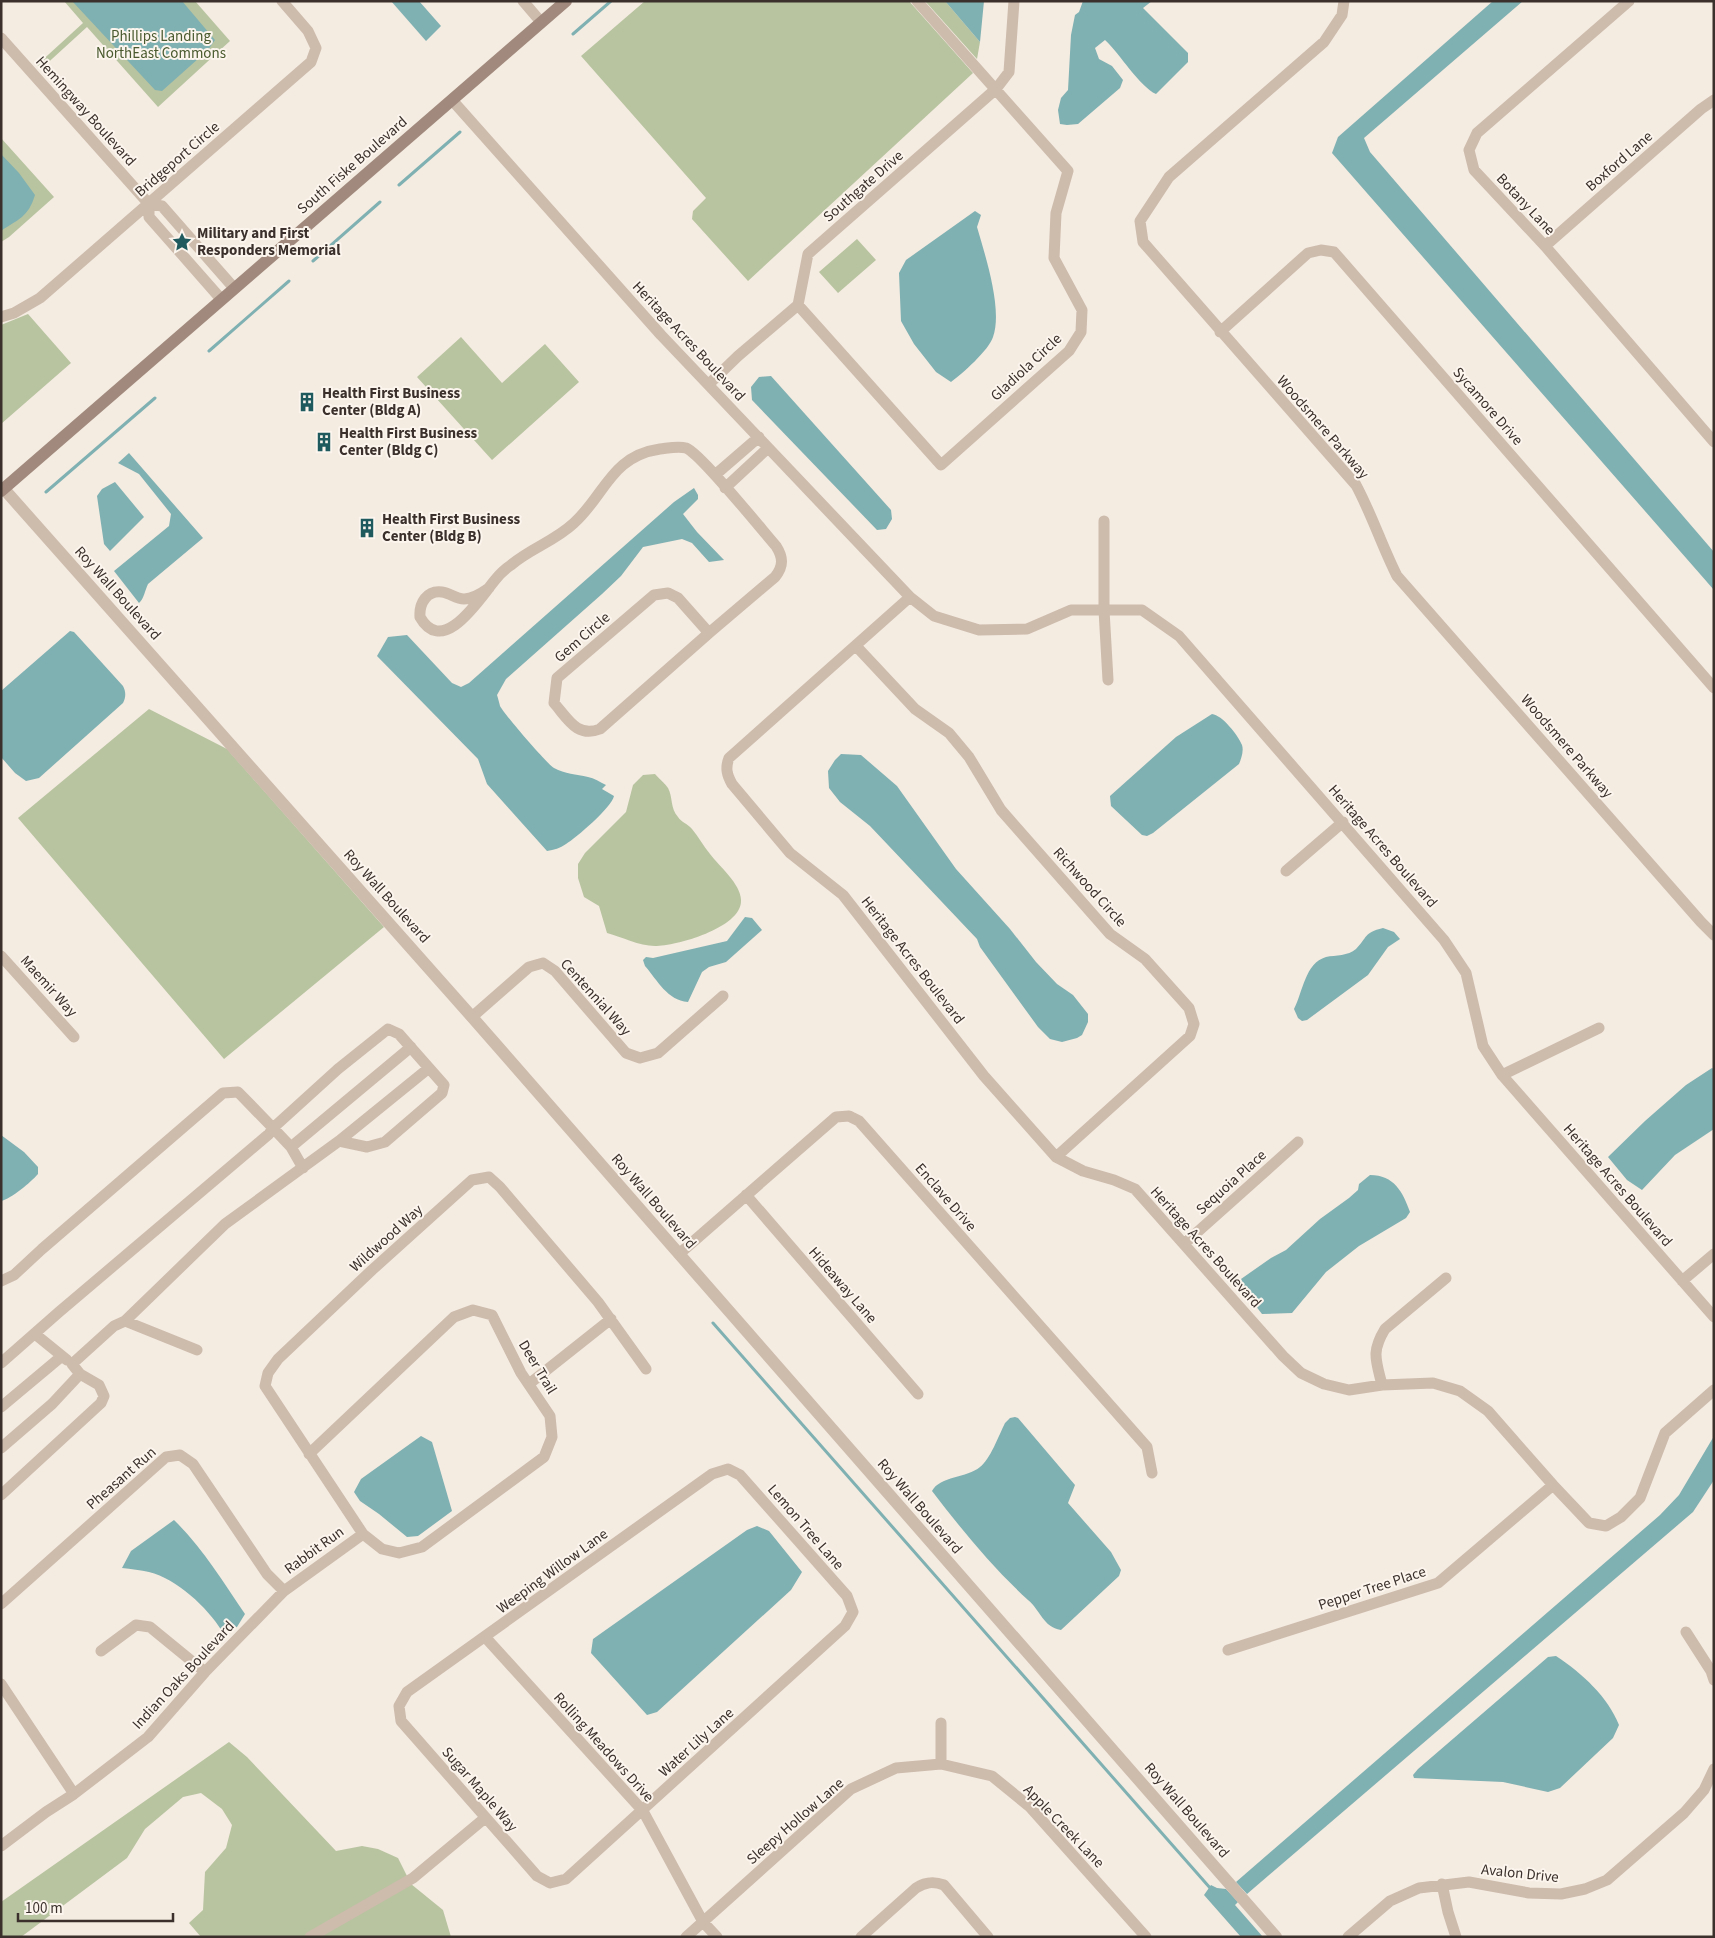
<svg xmlns="http://www.w3.org/2000/svg" width="1715" height="1938" font-family="'Source Sans 3',sans-serif">
	<style>
		.green { fill: #b8c4a0 }
		.water { fill: #7fb0b2 }
		.lines { fill: none; stroke-linecap: round; stroke-linejoin: round }
		.stream { stroke: #7fb0b2; stroke-width: 3 }
		.minor { stroke: #cdbbac; stroke-width: 11 }
		.tertiary { stroke: #cdbbac; stroke-width: 12 }
		.secondary { stroke: #a18a7d; stroke-width: 12 }
		.labels { text-anchor: middle; stroke-width: 4; stroke-linejoin: round; paint-order: stroke }
		.park-label { font-size: 15px; fill: #4a5a2e; stroke: #fbf5ee }
		.street-label { font-size: 15px; fill: #3b302b; stroke: #fbf5ee }
		.poi-label { font-size: 15px; font-weight: bold; fill: #3b302b; stroke: #fbf5ee; text-anchor: start }
	</style>
	<rect width="100%" height="100%" fill="#f4ebe1"/>
	<path class="green" d="M64 1H195L230 41 158 107 87 27 41 69 37 65 83 23Z
		M645 1H909L973 73 748 281 692 219 693 211 706 198 581 56Z
		M925 1H945L980 42 977 59Z
		M1 138 54 197 9 237 1 242Z
		M857 239 876 260 838 293 819 272Z
		M28 314 71 363 1 424V325Z
		M461 337 502 383 545 344 579 382 492 460 417 377Z
		M149 709 227 749 384 927 224 1059 18 818Z
		M655 774C659 779 665 783 668 788 673 797 670 808 678 817 681 822 688 824 692 829 699 837 703 846 710 854 719 866 742 885 741 901 741 928 676 946 655 946 639 946 622 937 607 933L599 906 584 897 578 878V864L585 853 626 812 633 785 643 775Z
		M229 1742 247 1757 336 1851 362 1846 378 1849 398 1858 411 1884 443 1910 451 1937H201L189 1923 203 1910 205 1872 226 1848 232 1825 222 1809 201 1793 183 1797 145 1829 127 1858 21 1937H1V1902Z"/>
	<path class="water" d="M72 1H182L215 40 208 50 162 91 155 90Z
		M391 1H419L441 26 426 41Z
		M945 1H984L980 42Z
		M1083 1H1152L1143 8 1188 53V62L1156 94C1140 87 1120 54 1105 40L1095 48 1099 59 1112 66 1123 80 1120 88 1078 124 1067 125 1060 124 1058 110 1061 98 1068 90 1071 35 1075 15 1079 12Z
		M1493 1H1523L1364 138 1370 152 1714 552V590L1332 153 1338 137Z
		M1 154 19 173 35 195C28 218 18 219 1 231Z
		M975 211 981 215 977 227C985 255 1003 309 993 337 989 350 962 374 951 382L936 372 914 344 901 321 899 273 906 260Z
		M771 376 891 510 892 519 886 529 877 530 752 400 751 387 759 377Z
		M129 453 203 538 148 584C145 590 144 599 139 603L114 571 169 526 171 514 139 474 118 463Z
		M115 482 144 517 110 551 104 544 97 496 102 489Z
		M694 488 698 495V499L683 514 697 532 724 560 709 562 692 543 682 539 643 547 621 576 602 594 506 679 497 695C498 698 499 702 500 706 504 714 547 764 554 768 565 774 576 774 588 777 594 778 600 782 606 785L602 789 614 796C612 807 576 838 566 844 560 848 554 850 547 851L487 784 478 759 377 656 388 637 407 635 452 683 461 687 469 683 674 502Z
		M70 631 74 632 123 686C126 692 126 697 123 703L39 778 26 781 15 773 1 757V691Z
		M1212 714C1222 715 1238 735 1242 745 1244 751 1241 759 1239 764L1153 833 1147 836 1142 835 1111 806 1110 796 1176 737Z
		M841 754 861 755 897 786 956 869 1010 929 1036 962 1057 984 1073 995 1088 1014V1022L1082 1035 1077 1038 1062 1042 1050 1039 1038 1027 980 947 977 939 870 826 840 802 829 788 828 771 835 760Z
		M745 917 752 918 762 930 726 962 709 967 702 972 688 1002C667 1000 658 981 645 966L643 960 646 957 653 958 727 941Z
		M1383 928 1394 932 1400 939 1388 947 1368 975 1307 1020 1302 1021 1298 1018 1294 1009C1303 992 1305 963 1326 957 1336 955 1348 956 1356 949 1368 937 1363 933 1383 928Z
		M1712 1068 1714 1069V1129L1675 1155 1642 1190 1627 1180 1608 1157 1645 1121 1686 1085Z
		M1 1135 24 1152 38 1167V1174C31 1182 11 1199 1 1201Z
		M1370 1175C1394 1175 1403 1192 1410 1212L1406 1218 1359 1246 1326 1272 1292 1313 1262 1314 1241 1287V1279L1271 1258 1286 1250 1320 1219 1349 1198 1358 1190 1359 1184Z
		M1015 1417 1018 1418 1075 1485 1068 1503 1111 1552 1121 1570 1119 1576 1061 1630C1043 1627 1041 1611 1028 1600 992 1567 962 1530 932 1491 940 1476 967 1478 980 1467 990 1460 999 1435 1005 1423L1010 1418Z
		M421 1436 432 1442 452 1511 418 1536 407 1537 379 1514 360 1501 354 1492 361 1479Z
		M1714 1436V1480L1693 1512 1247 1894 1236 1882 1660 1515 1679 1495Z
		M174 1520C202 1547 223 1582 245 1614L237 1627 222 1631C207 1607 177 1579 149 1572 141 1570 131 1569 122 1568L131 1551Z
		M757 1526 769 1531 802 1572 791 1590 657 1712 647 1715 591 1653 593 1639 747 1530Z
		M1556 1656C1582 1673 1608 1697 1619 1725L1613 1738 1560 1788 1548 1792 1503 1782 1414 1778 1413 1775 1418 1769 1548 1657Z
		M1211 1885 1217 1888 1226 1889 1238 1902 1235 1905 1263 1937H1241L1204 1895Z"/>
	<g class="lines">
		<path class="stream" d="M573 34 611 1
			M399 185 460 132
			M313 261 380 202
			M209 351 289 281
			M46 492 155 398
			M713 1323 1211 1889"/>
		<path class="minor" d="M523 1 541 22
			M1344 1 1342 15 1324 42 1169 177 1140 221 1143 242 1356 485C1372 515 1382 546 1397 576L1701 922 1714 935
			M1629 1 1477 133 1469 150 1474 170 1545 246 1714 442
			M1 38 149 204V217L221 299
			M452 100 661 335 910 597
			M149 204 162 206 234 288
			M1545 246 1701 109 1714 100
			M798 305 941 465 1069 351 1081 332 1082 310 1054 258 1056 213 1068 171 917 1
			M1 317 14 313 40 298 311 62 316 48 308 31 282 1
			M1220 332 1308 253 1321 250 1334 252 1714 688
			M709 384 738 356 798 305 808 254 996 89 1009 72 1014 1
			M715 475 759 437
			M725 488 768 448
			M1104 521V610L1108 680
			M489 588C482 593 473 599 464 599 456 599 450 593 442 592 427 590 419 603 420 617 443 658 480 598 495 580 499 575 505 569 511 565 531 548 555 541 574 523 605 495 611 456 660 449 669 448 678 446 686 448 700 453 762 530 776 546 783 557 784 566 775 577L709 633
			M668 593 678 598 709 633 600 729C577 738 568 719 554 703L557 678 654 595Z
			M856 646 915 709 949 733 969 757 1001 810 1110 934 1145 959 1189 1008 1194 1024 1190 1036 1056 1157
			M1286 871 1343 822
			M1 956 74 1037
			M472 1017 529 967 543 963 555 971 626 1053 640 1058 658 1053 723 996
			M1502 1075 1599 1028
			M339 1141 429 1068
			M291 1147 411 1047
			M746 1195 918 1394
			M1184 1244 1298 1142
			M679 1254 836 1117 849 1116 859 1121 1147 1447 1152 1473
			M1 1281 14 1275 42 1249 223 1093 238 1092 273 1128 269 1134 59 1312 1 1363
			M1682 1281 1714 1254
			M1714 1317 1502 1075 1483 1046 1466 973 1444 940 1179 636 1142 610H1071L1027 629 979 630 934 616 910 597 729 758C725 768 727 775 732 784L790 853 843 895 984 1076 1056 1157 1083 1171 1114 1180 1135 1189 1283 1356 1301 1373 1324 1384 1349 1390 1382 1385 1433 1383 1460 1391 1488 1411 1553 1485 1589 1523 1606 1526 1621 1517 1640 1498 1665 1433 1714 1390
			M125 1321 197 1350
			M35 1334 67 1360
			M529 1384 611 1319
			M1382 1385C1376 1360 1371 1352 1385 1329L1446 1278
			M1 1407 62 1356
			M1 1448 52 1404 80 1374 72 1364 114 1326 125 1321 225 1224 339 1141 367 1147 385 1142 442 1093 444 1085 399 1034 388 1029 338 1069 273 1128 291 1147 303 1168
			M309 1454 454 1317 473 1310 492 1315 521 1373 550 1416 552 1437 544 1457 422 1547 399 1553 382 1549 363 1534 265 1386 268 1373 278 1359 372 1270 472 1180 489 1177 500 1187 598 1302 646 1369
			M728 1469 740 1475 847 1596 853 1612 845 1626 566 1879 550 1883 537 1876 401 1721 399 1706 407 1692 712 1474Z
			M1 1495 101 1403 104 1396 99 1385 80 1374
			M1 1604 166 1457 180 1455 193 1464 267 1574 284 1591
			M1686 1632 1711 1671 1714 1680
			M486 1638 643 1811 703 1922 717 1937
			M1228 1650 1438 1583 1553 1485
			M101 1651 136 1625 150 1627 205 1672
			M1 1684 74 1794
			M941 1723V1764
			M1 1846 46 1812 74 1794 148 1737 205 1672 284 1591 363 1534
			M1442 1884 1448 1912 1456 1937
			M310 1937 413 1878 485 1818
			M686 1937 851 1789 896 1768 941 1764 992 1776 1030 1807 1146 1937
			M861 1937 916 1888C925 1882 933 1881 944 1885L988 1937
			M1348 1937 1390 1901 1419 1888 1469 1882 1529 1893 1561 1894 1585 1889 1607 1880 1684 1813 1704 1790 1714 1769"/>
		<path class="tertiary" d="M4 489 472 1017 1276 1937"/>
		<path class="secondary" d="M1 491 566 1"/>
	</g>
	<defs>
		<symbol id="sight-bare" viewBox="-9 -9 18 18"><path d="M0-6L1.8-2.2L6-1.7L2.9 1.2L3.7 5.4L0 3.3L-3.7 5.4L-2.9 1.2L-6-1.7L-1.8-2.2Z" fill="#1f5a5e" stroke="#fbf5ee" stroke-width="2.5" paint-order="stroke"/></symbol>
		<symbol id="building-bare" viewBox="-9 -9 18 18"><path d="M-4-6H4V6H1V3H-1V6H-4ZM-2.5-4.3h1.7v1.8h-1.7ZM.8-4.3h1.7v1.8H.8ZM-2.5-1h1.7V.8h-1.7ZM.8-1h1.7V.8H.8Z" fill="#1f5a5e" stroke="#fbf5ee" stroke-width="2.5" paint-order="stroke"/></symbol>
	</defs>
	<g fill-rule="evenodd">
		<use href="#sight-bare" x="168" y="228" width="28" height="28"/>
		<use href="#building-bare" x="293" y="388" width="28" height="28"/>
		<use href="#building-bare" x="310" y="428" width="28" height="28"/>
		<use href="#building-bare" x="353" y="514" width="28" height="28"/>
	</g>
	<g class="labels">
		<g class="park-label">
			<text x="161" y="41">Phillips Landing<tspan x="161" dy="17">NorthEast Commons</tspan></text>
		</g>
		<g class="street-label">
			<text transform="translate(86 111) rotate(48)" y="5">Hemingway Boulevard</text>
			<text transform="translate(177 159) rotate(-41)" y="5">Bridgeport Circle</text>
			<text transform="translate(1619 161) rotate(-41)" y="5">Boxford Lane</text>
			<text transform="translate(352 165) rotate(-41)" y="5">South Fiske Boulevard</text>
			<text transform="translate(863 186) rotate(-41)" y="5">Southgate Drive</text>
			<text transform="translate(1526 204) rotate(47)" y="5">Botany Lane</text>
			<text transform="translate(689 341) rotate(47)" y="5">Heritage Acres Boulevard</text>
			<text transform="translate(1026 367) rotate(-43)" y="5">Gladiola Circle</text>
			<text transform="translate(1488 406) rotate(49)" y="5">Sycamore Drive</text>
			<text transform="translate(1323 427) rotate(49)" y="5">Woodsmere Parkway</text>
			<text transform="translate(118 593) rotate(48)" y="5">Roy Wall Boulevard</text>
			<text transform="translate(582 637) rotate(-41)" y="5">Gem Circle</text>
			<text transform="translate(1567 746) rotate(49)" y="5">Woodsmere Parkway</text>
			<text transform="translate(1383 846) rotate(49)" y="5">Heritage Acres Boulevard</text>
			<text transform="translate(1090 887) rotate(48)" y="5">Richwood Circle</text>
			<text transform="translate(387 896) rotate(48)" y="5">Roy Wall Boulevard</text>
			<text transform="translate(913 960) rotate(52)" y="5">Heritage Acres Boulevard</text>
			<text transform="translate(49 986) rotate(48)" y="5">Maemir Way</text>
			<text transform="translate(596 997) rotate(48)" y="5">Centennial Way</text>
			<text transform="translate(1231 1182) rotate(-42)" y="5">Sequoia Place</text>
			<text transform="translate(1618 1185) rotate(49)" y="5">Heritage Acres Boulevard</text>
			<text transform="translate(946 1197) rotate(49)" y="5">Enclave Drive</text>
			<text transform="translate(654 1201) rotate(49)" y="5">Roy Wall Boulevard</text>
			<text transform="translate(386 1238) rotate(-42)" y="5">Wildwood Way</text>
			<text transform="translate(1206 1247) rotate(48)" y="5">Heritage Acres Boulevard</text>
			<text transform="translate(843 1285) rotate(49)" y="5">Hideaway Lane</text>
			<text transform="translate(538 1367) rotate(59)" y="5">Deer Trail</text>
			<text transform="translate(121 1478) rotate(-41)" y="5">Pheasant Run</text>
			<text transform="translate(920 1506) rotate(49)" y="5">Roy Wall Boulevard</text>
			<text transform="translate(806 1527) rotate(49)" y="5">Lemon Tree Lane</text>
			<text transform="translate(314 1550) rotate(-36)" y="5">Rabbit Run</text>
			<text transform="translate(552 1571) rotate(-36)" y="5">Weeping Willow Lane</text>
			<text transform="translate(1372 1588) rotate(-18)" y="5">Pepper Tree Place</text>
			<text transform="translate(183 1675) rotate(-47)" y="5">Indian Oaks Boulevard</text>
			<text transform="translate(696 1742) rotate(-42)" y="5">Water Lily Lane</text>
			<text transform="translate(604 1747) rotate(48)" y="5">Rolling Meadows Drive</text>
			<text transform="translate(480 1789) rotate(49)" y="5">Sugar Maple Way</text>
			<text transform="translate(1187 1810) rotate(49)" y="5">Roy Wall Boulevard</text>
			<text transform="translate(795 1821) rotate(-41)" y="5">Sleepy Hollow Lane</text>
			<text transform="translate(1064 1826) rotate(46)" y="5">Apple Creek Lane</text>
			<text transform="translate(1520 1873) rotate(6)" y="5">Avalon Drive</text>
		</g>
		<g class="poi-label">
			<text x="197" y="238">Military and First<tspan x="197" dy="17">Responders Memorial</tspan></text>
			<text x="322" y="398">Health First Business<tspan x="322" dy="17">Center (Bldg A)</tspan></text>
			<text x="339" y="438">Health First Business<tspan x="339" dy="17">Center (Bldg C)</tspan></text>
			<text x="382" y="524">Health First Business<tspan x="382" dy="17">Center (Bldg B)</tspan></text>
		</g>
	</g>
	<rect width="1715" height="1938" fill="none" stroke="#3b302b" stroke-width="5"/>
	<path d="M18 1913v8h155v-8" fill="none" stroke="#3b302b" stroke-width="2.5"/>
	<text x="25" y="1913" font-size="15" fill="#3b302b" stroke="#fbf5ee" stroke-width="4" paint-order="stroke">100 m</text>
</svg>
